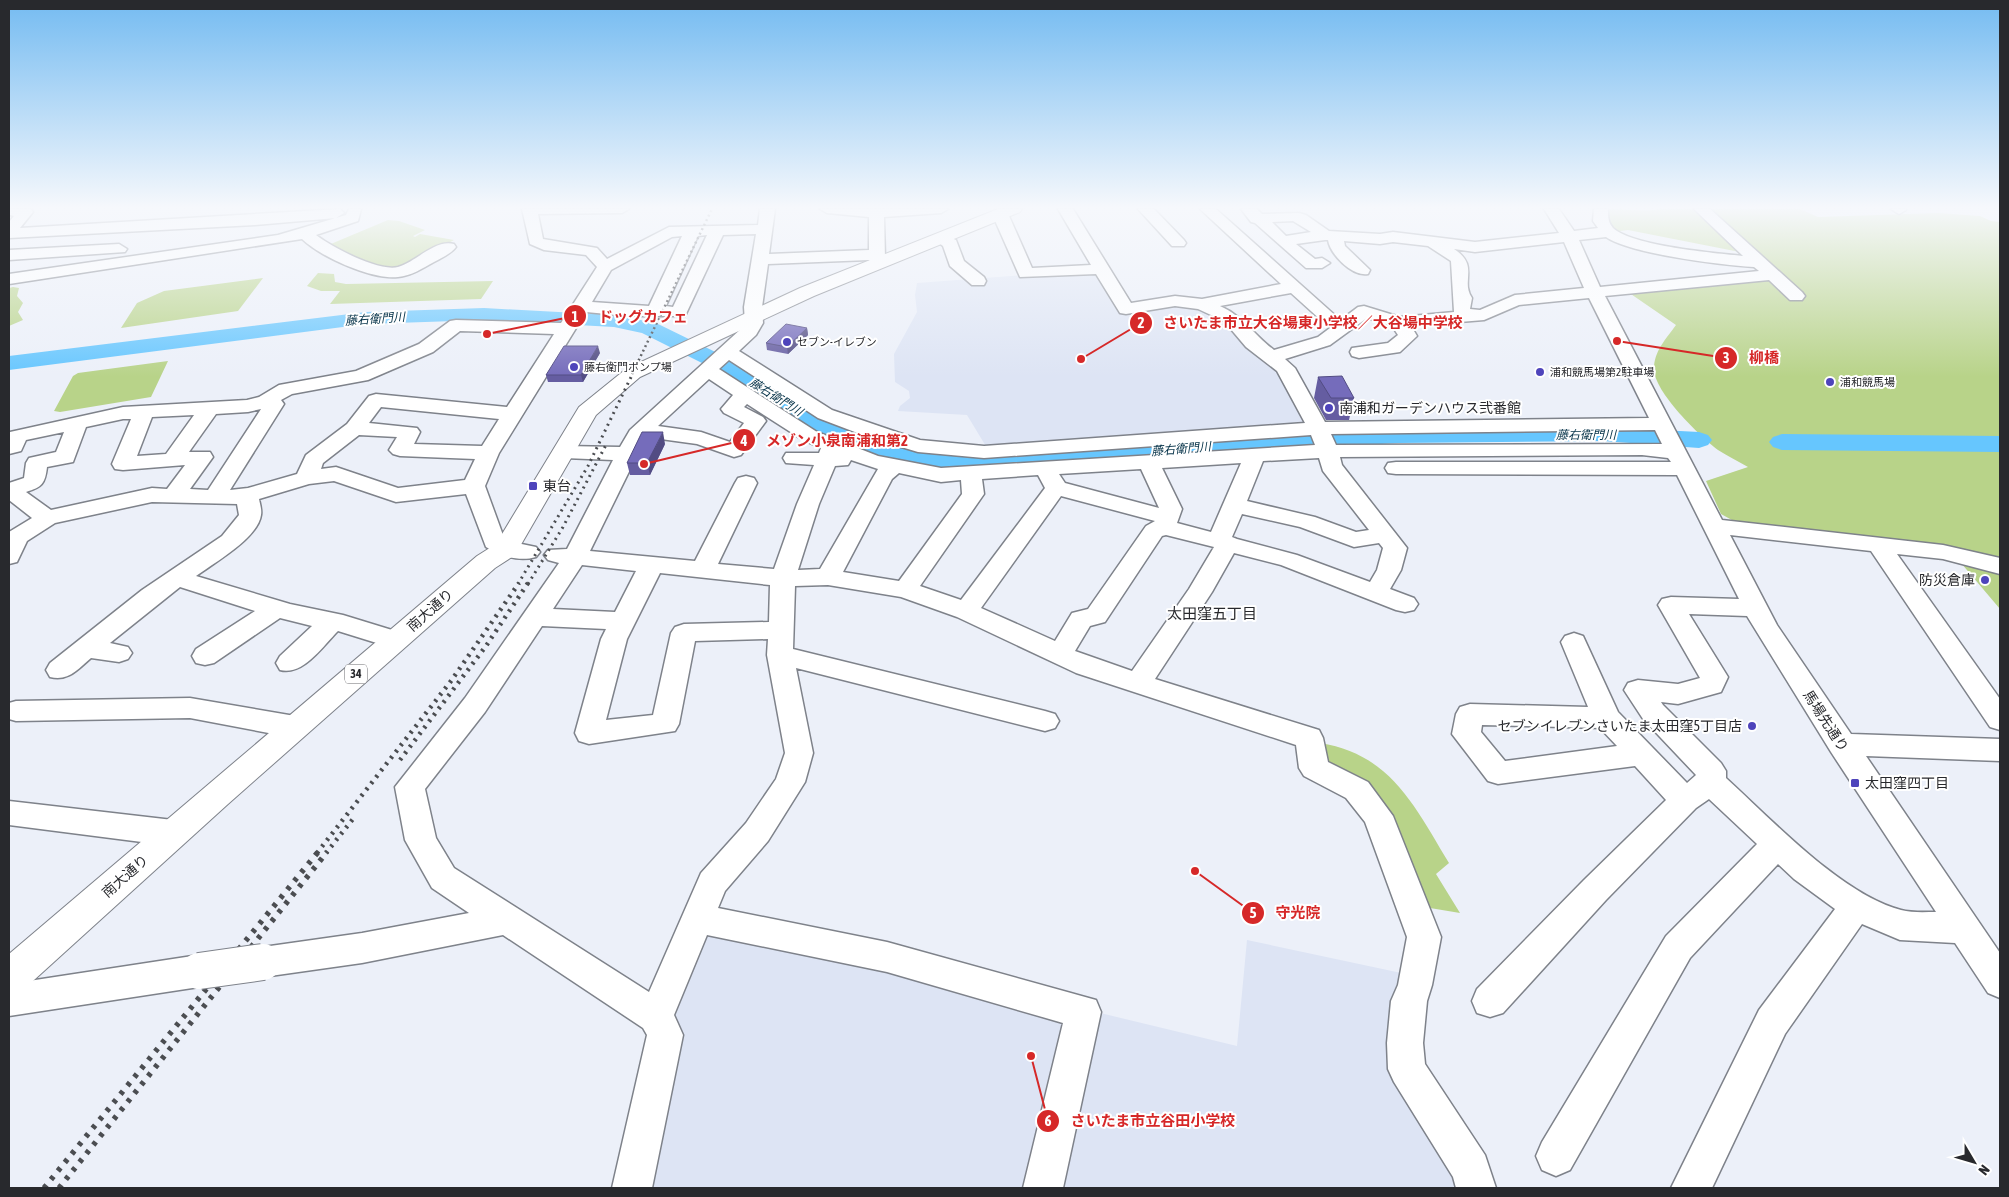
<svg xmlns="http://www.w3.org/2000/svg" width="2009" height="1197" font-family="'Asap Condensed','Noto Sans JP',sans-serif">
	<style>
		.built { fill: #dde4f4 }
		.green { fill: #b8d389 }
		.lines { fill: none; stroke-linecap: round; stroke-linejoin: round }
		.river { fill: #66c6fe; fill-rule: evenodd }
		.minor-casing { stroke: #7e828a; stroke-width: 3 }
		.major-casing { stroke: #7e828a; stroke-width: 2 }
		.minor { fill: #fff; fill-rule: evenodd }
		.major { fill: #fff; fill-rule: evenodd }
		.rail-far3 { stroke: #4b4d51; stroke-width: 2.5; stroke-dasharray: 2 3; stroke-linecap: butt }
		.rail-far2 { stroke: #4b4d51; stroke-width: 3; stroke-dasharray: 2 4.5; stroke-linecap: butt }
		.rail-far1 { stroke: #4b4d51; stroke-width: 4.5; stroke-dasharray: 2.5 5.5; stroke-linecap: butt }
		.rail { stroke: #4b4d51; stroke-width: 5.5; stroke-dasharray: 4 7; stroke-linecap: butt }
		.minor-bridge-casing { stroke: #7e828a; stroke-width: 38; stroke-linecap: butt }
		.minor-bridge { stroke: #fff; stroke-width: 36 }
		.wall { fill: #655da1 }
		.shaded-wall { fill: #524c83 }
		.building { fill: #756cbb; stroke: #524c83 }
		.poi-dot { fill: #4e44bb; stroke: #fff; stroke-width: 2 }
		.labels { text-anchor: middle; stroke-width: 4; stroke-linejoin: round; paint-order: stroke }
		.far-poi-label { font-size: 11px; fill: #28292d; stroke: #fff; text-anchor: start }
		.far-water-label { font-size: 12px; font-style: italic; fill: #053248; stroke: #fff }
		.shield { fill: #fff; stroke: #68696c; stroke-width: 1 }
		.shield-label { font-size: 12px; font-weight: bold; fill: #28292d }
		.poi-label { font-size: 14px; fill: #28292d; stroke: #fff; text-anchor: start }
		.street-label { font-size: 14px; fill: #28292d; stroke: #fff }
		.neighbourhood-label { font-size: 15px; fill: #28292d; stroke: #fff }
		.leader { fill: none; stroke: #d62828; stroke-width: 2 }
		.callout-dot { fill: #d62828; stroke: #fff; stroke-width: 2 }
		.mark-label { font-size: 15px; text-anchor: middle; font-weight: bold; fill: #fff }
		.callout-label { font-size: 15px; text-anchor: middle; font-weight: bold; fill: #d62828; stroke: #fff; stroke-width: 4; stroke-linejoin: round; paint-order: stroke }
	</style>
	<rect width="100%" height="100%" fill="#ecf0f9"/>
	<path class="built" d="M1095 270 1123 310 1176 304 1219 314 1282 370 1311 424 987 448 967 415 898 411 900 406 910 398 909 391 895 382 894 354 917 312 915 295 917 283Z
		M708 929 1092 1011 1237 1046 1247 940 1406 974 1398 990 1463 1188H638L671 1036 668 1015Z"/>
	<path class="green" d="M1609 209C1627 209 1643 212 1660 209H1800L1818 217 1938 213 1980 216 1991 221 2000 222V557L1966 550 1741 525 1721 514 1706 481 1748 467C1738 461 1727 456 1718 450 1700 436 1654 392 1654 369 1654 351 1666 339 1676 325L1625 290 1775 277 1760 256 1628 230 1613 232 1604 212Z
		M388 220 399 221 425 230 413 236 415 237 420 234 454 240 397 272 326 246Z
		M318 273 334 274 335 282 346 284 493 281 481 299 330 304 340 291H321L307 286Z
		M263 278 238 311 121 328 137 303 164 291Z
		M13 287 19 288 17 296 23 303 18 312 23 320 9 326V288Z
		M168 361 151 397 60 412 54 411 73 376 78 373Z
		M1961 563 2000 573V609Z
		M1320 743C1391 754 1415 807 1449 863L1436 874 1460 913 1418 906 1385 816 1322 765Z"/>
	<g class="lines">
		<path class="river" d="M484 308 614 315 656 323 740 364 832 422 884 444 942 455 1072 451 1241 436 1399 429 1603 427 1699 432 1708 435 1712 440 1708 445 1699 448 1603 441 1399 443 1241 452 1072 467 942 471 868 455 814 432 724 374 642 333 614 327 484 320 366 324 9 370V356L366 312Z
			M1782 434 2000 436V452L1782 450 1773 447 1769 442 1773 437Z"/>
		<defs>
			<path id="minor" d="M9 209H31L33 212 20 228 340 209 344 213 336 218 255 225 9 238V222L14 216 10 215Z
				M349 209H361L358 221 316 235C332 247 378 272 398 267 416 262 435 239 454 244L456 247C451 254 441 258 434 262 423 268 411 276 398 277 372 280 321 257 302 239L9 284V274L278 235 346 215Z
				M522 209H629L622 213 538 214 543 239 597 248 607 259 669 227 758 225 760 209H775L769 254 869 250V217L827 213 820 209H948L941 213 884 217 885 258 889 262 887 265H875L869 260 768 264 762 307 763 323 756 335 739 351 832 410 920 440 984 446 1305 423 1277 371 1246 347 1224 321 1198 309 1175 306 1126 314 1120 313 1096 274 1020 277 993 216 996 213 1001 211 1009 216 1032 268 1091 265 1058 209H1073L1131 303 1175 296 1202 299 1281 284 1200 209H1216L1337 317 1334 321H1322L1291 293 1220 306C1243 316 1254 335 1274 350L1318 337 1358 307 1364 306 1400 317 1454 312 1451 261 1428 246 1393 242 1380 244 1344 241 1345 246 1370 270 1368 274C1352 277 1330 254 1328 240H1325L1296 244 1315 259 1322 258 1330 263 1322 268H1306L1255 223 1251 222 1241 209H1257L1262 214 1299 213 1306 215 1329 231 1380 234 1393 232 1475 242 1559 233 1544 209H1559L1574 231 1598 228 1593 221 1594 209H1608C1608 217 1608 222 1613 228 1633 246 1714 253 1743 256L1694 209H1710L1802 292 1805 296 1802 300H1790L1769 280 1605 296 1722 520 1943 545 2000 558V574L1943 559 1897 554 2000 699V730L1990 727 1871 551 1730 535 1777 625 1851 734 2000 739V761L1866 756 2000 953V998L1988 993 1955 943 1900 940 1862 924 1785 1034 1712 1188H1671L1759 1010 1835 909 1794 879 1778 864 1690 958 1570 1170 1556 1176 1542 1170 1536 1156 1542 1142 1666 936 1757 844 1709 799 1696 808 1606 900 1503 1013 1490 1017 1477 1013 1472 1001 1477 989 1584 880 1666 800 1635 766 1498 784 1488 781 1452 734 1456 714 1460 707 1470 704 1588 707 1561 642 1565 636 1574 633 1583 636 1618 712 1687 783 1696 775 1643 719 1624 690 1628 683 1638 680 1678 684 1700 678 1658 605 1662 599 1671 597 1739 599 1677 475 1396 474 1388 473 1385 468 1388 463 1396 462H1671L1668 458 1642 455 1340 457 1342 465 1407 548 1401 570 1390 589 1414 598 1418 604 1414 610 1405 612 1396 610 1281 565 1234 553 1212 592 1155 679 1319 730 1323 738 1328 762 1368 782 1393 816 1441 937 1432 985 1427 1001 1423 1043 1425 1064 1485 1155 1496 1188H1456L1453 1177 1394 1082 1388 1069 1387 1043 1391 1001 1398 985 1407 937 1365 822 1346 798 1304 776 1299 768 1296 745 1076 673 957 617 901 597 828 585 795 586 793 649 1045 711 1055 714 1059 721 1055 728 1045 731 796 668 813 753 805 782 768 841 725 891 718 908 887 942 1096 1000 1101 1012 1063 1188H1023L1063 1023 887 972 707 935 674 1015 683 1035 652 1188H612L647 1035 643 1028 503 935 362 963 263 977 251 973 246 962 251 951 263 947 362 933 469 913 432 888 405 840 395 787 465 698 559 563 548 560 544 555 548 550 567 549 613 460 564 458 556 457 553 452 556 447 564 446 620 447 630 430 742 328 745 323 744 307 756 234 723 235 685 316H628L586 312 499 453 485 486 504 538 512 542 536 547 540 552 536 557C519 562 501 556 486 547L466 494 396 502 334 481 309 484 259 499C260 504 262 510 261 515 258 538 214 563 196 576L290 604 343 615 405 634 409 640 405 646 396 649 338 631C322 647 303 676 280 670L276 663 280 656 312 626 280 618 214 663 205 665 196 663 192 656 196 649 255 611 180 587 110 643 128 647 132 653 128 659 119 662 91 658C78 669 68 682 50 677L46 670 50 663 142 590 222 536 239 515 237 504 152 502 55 523 27 541 17 562 9 564V532L32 518 9 500V483L24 478 26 463 29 458 56 452 64 432 26 440 21 451 9 454 10 432 123 407 247 400 259 397 279 385 356 371 419 344 450 321 456 320 561 323 597 267 586 255 544 250 530 244ZM1293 221 1311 232 1286 236 1272 222ZM707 235 673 307 666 306 698 236ZM682 236 649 306 592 302 611 270 672 237ZM1606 237C1631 254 1721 265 1754 267L1759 271 1600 287 1579 240ZM1564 242 1584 288 1515 295 1480 310 1470 309 1472 298C1460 281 1480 266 1454 249L1475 252ZM1589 298 1649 418 1325 422 1295 368 1285 359 1330 345 1367 318 1392 326 1398 335 1388 343 1352 348 1350 352 1352 356 1359 358 1400 352 1417 336 1411 326 1484 320 1519 305ZM460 331 554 334 507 407 376 394 369 396 347 424 306 455 297 474 248 488 230 490 284 404 281 400 292 394 368 380 433 352ZM729 360 818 418 868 437 918 452 984 458 1311 435 1315 445 941 468 878 456 817 432 719 369ZM709 379 733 395 721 409 724 413 744 423 730 442 701 432 658 426ZM747 404 803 440 821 448 819 453H786L783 458 786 463 814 465 797 504 774 569 718 564 757 483 754 478 746 476 738 478 735 483 695 561 590 551 646 437 697 444 734 457 741 455 766 421 763 417 744 407ZM381 407 499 419 482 446 414 444 420 432 417 428 369 423ZM261 409 208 490 190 489 213 457 210 452H189L216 414 248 412ZM194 415 166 454 137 456 152 417ZM123 419H131L112 464 115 469 123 470 185 465 167 489 152 488 51 510 26 492C42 487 45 484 47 467L73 462 86 427ZM1655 430 1662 444 1336 445 1331 434ZM359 435 397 437 389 450 393 454 400 456 475 459 465 480 398 488 336 467 321 469 323 463ZM1319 458 1323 471 1369 530 1356 532 1315 517 1247 501 1263 461ZM851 460 878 469 820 569 798 570 819 504 835 466 848 465ZM1241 463 1211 532 1177 523 1182 509 1162 468ZM1141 469 1159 508 1065 483 1059 474ZM899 473 941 482 961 480 962 494 899 581 843 572 892 479ZM1038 475 1045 488 961 600 920 586 984 494 982 479ZM1061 496 1155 521 1146 526 1088 609 1072 613 1055 641 981 608ZM1242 514 1300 527 1354 547 1379 543 1383 548 1377 570 1370 582 1297 555 1237 539 1232 537ZM1166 535 1214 547 1189 589 1132 671 1075 651 1090 626 1105 622 1162 536ZM582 565 636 571 615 612 553 609ZM660 573 770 585 769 622 684 624 675 627 671 633 653 715 606 720 627 639ZM1689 614 1747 616 1831 752 1936 912C1925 912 1912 913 1901 910 1842 895 1771 819 1726 778V771L1721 763 1663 705 1661 702 1678 704 1721 692 1728 677ZM542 626 606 629 601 639 575 733 579 741 589 744 675 731 679 724 695 641 768 639 767 655 785 753 776 779 746 823 701 873 649 992 454 868 436 838 425 789 485 712ZM1482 725 1600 728 1617 746 1505 761 1481 732Z
				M1138 209H1154L1184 240 1186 243 1184 246H1172Z
				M1891 209H1906V210L1899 214Z
				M942 234 956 240 964 261 984 277 986 281 984 285H972L950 266 943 246 934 239Z
				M119 244 127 249 125 252 9 260V250Z
				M190 698 295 716 305 720 309 727 305 734 295 738 190 718 16 721 9 719V703L16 701Z
				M9 801 173 820 184 824 189 833 184 842 173 846 9 825Z
				M199 955 211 960 216 971 211 982 199 987 9 1016V984Z"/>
			<path id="major" d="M998 209H1022L1020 212 814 296 640 377 596 415 515 555 495 568 228 804 23 990 9 995V954L477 556 496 544 579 407 626 369 800 288Z"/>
		</defs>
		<use href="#minor" class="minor-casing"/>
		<use href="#major" class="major-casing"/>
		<use href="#minor" class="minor"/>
		<use href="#major" class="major"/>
		<path class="rail-far3" d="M632 374 712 209"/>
		<path class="rail-far2" d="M518 584 588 466 633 373
			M528 584 563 527 607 443"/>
		<path class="rail-far1" d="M400 760 486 646 528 583
			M317 853 451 681 519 583
			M326 853 353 819"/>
		<path class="rail" d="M44 1188 318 852
			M59 1188 327 852"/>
		<defs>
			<path id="minor-bridge" d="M199 971 263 962"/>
		</defs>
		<use href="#minor-bridge" class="minor-bridge-casing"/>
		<use href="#minor-bridge" class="minor-bridge"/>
	</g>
	<path class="wall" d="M807 328 808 335 788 354 767 350 766 343Z
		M600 353 583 382H548L546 375Z
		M1318 377 1354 398 1349 420H1326L1314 398Z
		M665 444 650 475H630L627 463Z"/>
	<path class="shaded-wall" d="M807 328 808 335 788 354 787 347Z
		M598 346 600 353 583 382 581 375Z
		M663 432 665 444 650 475 647 463Z"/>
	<path class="building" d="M786 324 807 328 787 347 766 343Z
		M564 346H598L581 375H546Z
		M1342 376 1354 398H1331L1318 377Z
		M642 432H663L647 463H627Z"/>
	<linearGradient id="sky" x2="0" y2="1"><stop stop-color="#74bbf1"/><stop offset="0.55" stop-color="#f6f8fc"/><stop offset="1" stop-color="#f6f8fc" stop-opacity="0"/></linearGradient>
	<rect width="2009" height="377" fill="url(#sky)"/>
	<g class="poi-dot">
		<circle cx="787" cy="342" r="5"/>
		<circle cx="574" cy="367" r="5"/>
		<circle cx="1540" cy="372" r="5"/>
		<circle cx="1830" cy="382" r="5"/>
		<circle cx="1329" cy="408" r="5"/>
		<rect x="528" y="481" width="10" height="10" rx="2.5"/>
		<circle cx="1985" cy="580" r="5"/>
		<circle cx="1752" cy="726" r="5"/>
		<rect x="1850" y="778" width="10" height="10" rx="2.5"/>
	</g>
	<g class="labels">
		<g class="far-poi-label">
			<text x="797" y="346">セブン-イレブン</text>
			<text x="584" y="371">藤右衛門ポンプ場</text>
			<text x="1550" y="376">浦和競馬場第2駐車場</text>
			<text x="1840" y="386">浦和競馬場</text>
		</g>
		<g class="far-water-label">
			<text transform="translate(375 319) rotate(-4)" y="4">藤右衛門川</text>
			<text transform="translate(776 397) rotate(32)" y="4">藤右衛門川</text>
			<text x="1586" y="439">藤右衛門川</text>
			<text transform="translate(1181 449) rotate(-5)" y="4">藤右衛門川</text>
		</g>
		<rect class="shield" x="345" y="664.5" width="22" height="19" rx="4"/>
		<g class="shield-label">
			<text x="356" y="678">34</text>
		</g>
		<g class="poi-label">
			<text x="1339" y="413">南浦和ガーデンハウス弐番館</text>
			<text x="543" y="491">東台</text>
			<text x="1975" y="585" text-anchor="end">防災倉庫</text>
			<text x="1742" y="731" text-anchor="end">セブンイレブンさいたま太田窪5丁目店</text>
			<text x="1865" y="788">太田窪四丁目</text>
		</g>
		<g class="street-label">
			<text transform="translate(430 610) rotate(-41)" y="5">南大通り</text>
			<text transform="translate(1826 721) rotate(57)" y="5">馬場先通り</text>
			<text transform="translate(125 876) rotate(-41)" y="5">南大通り</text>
		</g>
		<g class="neighbourhood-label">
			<text x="1212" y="619">太田窪五丁目</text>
		</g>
	</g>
	<path class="leader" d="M487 334L575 316M1081 359L1141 323M1617 341L1726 358M644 464L744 440M1195 871L1253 913M1031 1056L1048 1121"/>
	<g class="callout-dot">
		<circle cx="487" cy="334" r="5"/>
		<circle cx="1081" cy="359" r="5"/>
		<circle cx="1617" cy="341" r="5"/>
		<circle cx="644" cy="464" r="5"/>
		<circle cx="1195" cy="871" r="5"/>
		<circle cx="1031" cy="1056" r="5"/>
		<circle cx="575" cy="316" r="12"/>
		<circle cx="1141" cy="323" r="12"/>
		<circle cx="1726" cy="358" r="12"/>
		<circle cx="744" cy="440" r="12"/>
		<circle cx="1253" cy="913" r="12"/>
		<circle cx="1048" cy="1121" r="12"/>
	</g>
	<g class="mark-label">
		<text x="575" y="322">1</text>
		<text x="1141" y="328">2</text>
		<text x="1726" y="363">3</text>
		<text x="744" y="446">4</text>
		<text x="1253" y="918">5</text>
		<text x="1048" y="1126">6</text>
	</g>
	<g class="callout-label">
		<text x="643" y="322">ドッグカフェ</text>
		<text x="1313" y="328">さいたま市立大谷場東小学校／大谷場中学校</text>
		<text x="1764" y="363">柳橋</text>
		<text x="837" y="446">メゾン小泉南浦和第2</text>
		<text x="1298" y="918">守光院</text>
		<text x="1153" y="1126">さいたま市立谷田小学校</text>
	</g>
	<rect width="2009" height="1197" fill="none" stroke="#28292d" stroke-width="20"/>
	<g transform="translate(1974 1162) rotate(128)" stroke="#ffffff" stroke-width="4" paint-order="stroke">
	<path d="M0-4L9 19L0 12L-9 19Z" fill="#28292d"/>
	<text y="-8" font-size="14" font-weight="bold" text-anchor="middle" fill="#28292d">N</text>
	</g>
</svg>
